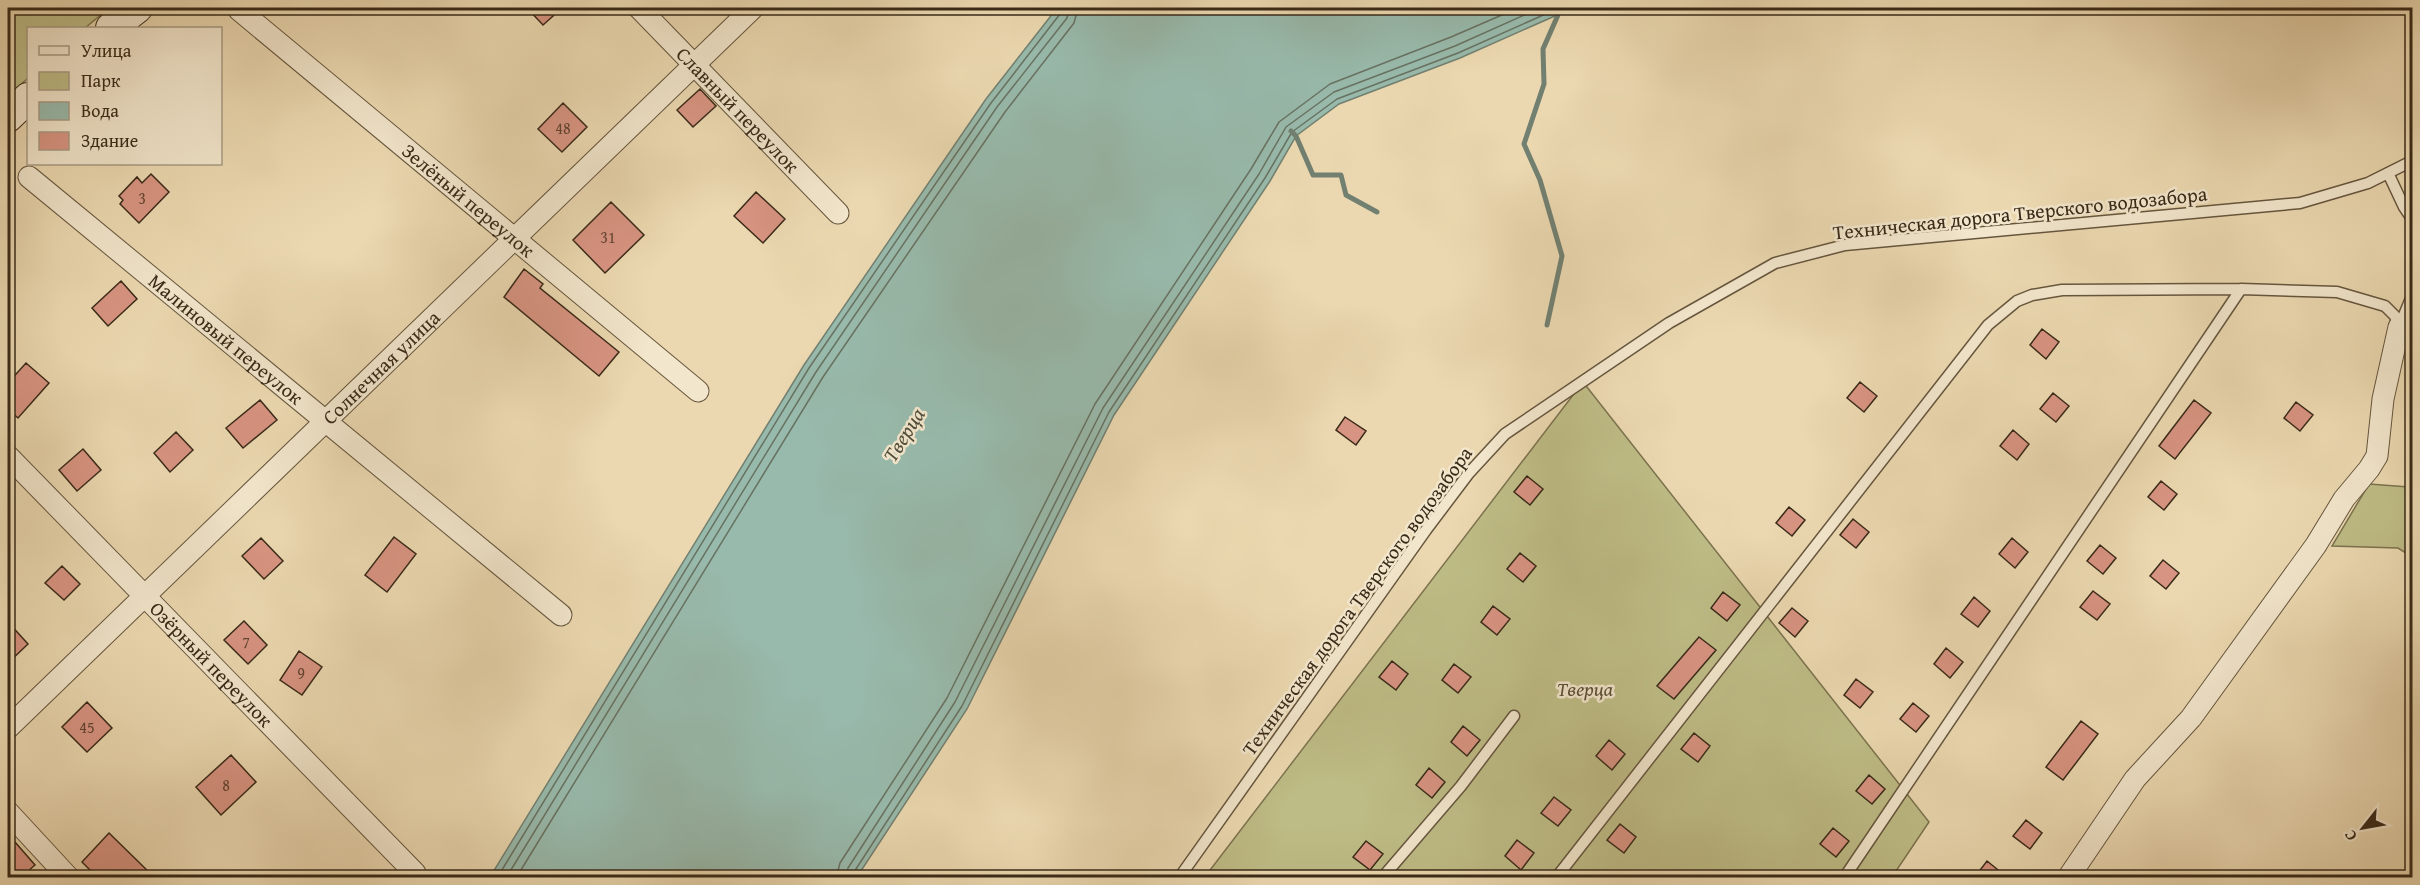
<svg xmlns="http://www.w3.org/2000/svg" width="2420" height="885" font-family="'Gentium Book Plus',serif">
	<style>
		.green { fill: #bebc86; stroke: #7c734f; stroke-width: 1.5 }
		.water { fill: #98baac; stroke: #728071; stroke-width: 1.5 }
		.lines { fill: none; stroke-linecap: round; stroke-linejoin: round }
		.shore { stroke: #687262; stroke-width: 1.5 }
		.stream { stroke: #728071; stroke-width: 5 }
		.building { fill: #d89482; stroke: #392a18; stroke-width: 1.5 }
		.service-casing { stroke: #66563e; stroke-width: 13 }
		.minor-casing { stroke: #66563e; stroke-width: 23 }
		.secondary-casing { stroke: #392a18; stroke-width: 32 }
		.service { stroke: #f2e6cc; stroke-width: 10 }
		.minor { stroke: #f2e6cc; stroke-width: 21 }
		.secondary { stroke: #f2e6cc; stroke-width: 30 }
		.labels { text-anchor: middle; stroke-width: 5; stroke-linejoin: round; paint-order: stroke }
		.number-label { font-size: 16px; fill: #614432 }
		.street-label { font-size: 20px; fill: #392a18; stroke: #f2e6cc }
		.park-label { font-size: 20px; font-style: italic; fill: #5a4e34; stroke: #f2e6cc }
		.water-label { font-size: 21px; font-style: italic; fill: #514e3d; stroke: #f2e6cc }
	</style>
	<rect width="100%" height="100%" fill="#ebd8b0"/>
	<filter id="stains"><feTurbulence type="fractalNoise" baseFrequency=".00333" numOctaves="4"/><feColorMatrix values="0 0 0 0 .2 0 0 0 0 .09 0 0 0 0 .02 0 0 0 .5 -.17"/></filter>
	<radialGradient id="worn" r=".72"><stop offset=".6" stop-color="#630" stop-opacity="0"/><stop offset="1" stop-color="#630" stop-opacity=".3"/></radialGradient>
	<path class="green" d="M8 8H109L85 28H28V78L8 96Z
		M1583 382 1929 822 1892 877 1204 878Z
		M2369 484 2409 487 2412 484V557L2398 548 2332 546Z"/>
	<path class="water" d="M1057 8H1573L1460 58 1339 104 1296 136 1270 181 1114 415 967 709 857 877H490L804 365 986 99Z"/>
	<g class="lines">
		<path class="shore" d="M497 878 809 368 991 103 1060 14 1062 8
			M506 878 816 372 997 107 1067 18 1069 8
			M516 878 823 377 1005 112 1074 23 1078 8
			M836 878 840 863 947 698 1095 404 1251 169 1279 122 1330 84 1451 37 1518 8
			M845 878 848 868 955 702 1103 408 1259 174 1286 127 1334 92 1455 46 1540 8
			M853 878 854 872 962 706 1109 412 1265 178 1292 132 1337 99 1458 53 1559 8"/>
		<path class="stream" d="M1291 131 1296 136 1313 175H1341L1346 195 1377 212
			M1547 325 1562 256 1540 180 1524 144 1544 84 1543 49 1558 15 1557 8"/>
	</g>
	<path class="building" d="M527 8H562L543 25Z
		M700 89 716 106 693 127 677 110Z
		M563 103 587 127 562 152 538 129Z
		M151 174 169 192 139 223 120 204 123 200 119 196 137 177 142 183Z
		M756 192 785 219 763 243 734 216Z
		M611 202 644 235 605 273 573 240Z
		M524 269 543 284 540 288 619 352 599 376 504 297Z
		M121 281 137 299 108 326 92 308Z
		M2042 329 2059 342 2046 359 2030 345Z
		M26 363 49 383 18 418 8 409V383Z
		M1860 382 1877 396 1864 412 1847 398Z
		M2053 393 2069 406 2056 422 2040 409Z
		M260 400 277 420 243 448 226 428Z
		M2194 400 2211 413 2175 459 2159 446Z
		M2296 402 2313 415 2300 431 2284 418Z
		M1345 417 1366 431 1356 445 1336 430Z
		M2013 430 2029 444 2017 460 2000 446Z
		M176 432 193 450 170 472 154 453Z
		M83 449 101 470 77 491 59 470Z
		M1527 476 1543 489 1530 505 1514 492Z
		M2161 481 2177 494 2164 510 2148 497Z
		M1789 507 1805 520 1792 536 1776 523Z
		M1853 519 1869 532 1856 548 1840 535Z
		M394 537 416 554 387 592 365 575Z
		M261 538 283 561 264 579 242 556Z
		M2012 538 2028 552 2015 568 1999 554Z
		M2100 545 2116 558 2103 574 2087 561Z
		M1520 553 1536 566 1523 582 1507 569Z
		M2163 560 2179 573 2166 589 2150 576Z
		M62 566 80 584 64 600 45 583Z
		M2093 591 2110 604 2097 620 2080 607Z
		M1723 592 1740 605 1727 621 1711 608Z
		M1974 597 1990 611 1978 627 1961 614Z
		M1493 606 1510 619 1497 635 1481 622Z
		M1792 608 1808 621 1795 637 1779 623Z
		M244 621 267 645 248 664 224 640Z
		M8 622 28 644 8 663Z
		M1699 637 1716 650 1674 699 1657 686Z
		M1946 648 1963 662 1950 678 1934 664Z
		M299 651 322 667 302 695 280 680Z
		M1392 661 1408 674 1396 690 1379 677Z
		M1454 664 1471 677 1458 693 1442 680Z
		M1856 679 1873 692 1860 708 1844 695Z
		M87 702 112 728 87 752 62 727Z
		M1913 703 1929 716 1916 732 1900 719Z
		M2081 721 2098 734 2063 780 2046 767Z
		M1463 726 1480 740 1467 756 1451 742Z
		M1694 733 1710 746 1698 762 1681 749Z
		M1609 740 1625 754 1612 770 1596 756Z
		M231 755 256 782 221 815 196 787Z
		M1429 768 1445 782 1432 798 1416 785Z
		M1869 775 1885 789 1872 804 1856 791Z
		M1554 797 1571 810 1558 826 1541 813Z
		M2026 820 2042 833 2030 849 2013 836Z
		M1620 824 1636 837 1624 853 1607 840Z
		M1833 828 1849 841 1836 857 1820 844Z
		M109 833 155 878H98L82 862Z
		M8 834 35 865 20 878 8 863Z
		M1517 840 1534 853 1521 870 1505 856Z
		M1366 841 1383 854 1370 870 1353 857Z
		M1987 861 2008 878H1974Z"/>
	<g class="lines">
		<defs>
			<path id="service" d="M2388 173 2404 207 2412 219
				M2399 327 2412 296
				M1179 878 1426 530 1469 473 1505 434 1669 323 1775 263 1845 245 2300 203 2368 183 2412 161
				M1382 878 1461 786 1514 716
				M1556 878 1988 325 2017 301 2032 295 2062 290 2241 289 2337 292 2385 306 2395 316 2399 327
				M1844 878 2241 289"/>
			<g id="minor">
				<path id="s1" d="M639 8 838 213"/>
				<path id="s2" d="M239 10 698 391"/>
				<path id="s3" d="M29 177 561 615"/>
				<path id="s4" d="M8 456 415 873"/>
				<path id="s5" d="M8 728 753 8"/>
				<path d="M8 812 69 878"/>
				<path d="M2068 878 2135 779 2191 718 2316 545 2344 499 2369 469 2377 456 2383 399 2399 327"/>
			</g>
			<path id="secondary" d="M111 28 137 8
				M8 117 28 98"/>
		</defs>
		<use href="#service" class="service-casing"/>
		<use href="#minor" class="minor-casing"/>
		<use href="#secondary" class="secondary-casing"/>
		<use href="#service" class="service"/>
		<use href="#minor" class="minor"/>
		<use href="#secondary" class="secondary"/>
	</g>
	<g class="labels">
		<g class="number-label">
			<text x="563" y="134">48</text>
			<text x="142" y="204">3</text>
			<text x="608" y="243">31</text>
			<text x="246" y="648">7</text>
			<text x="301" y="679">9</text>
			<text x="87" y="733">45</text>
			<text x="226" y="791">8</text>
		</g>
		<g class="street-label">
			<text dy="7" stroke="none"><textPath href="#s1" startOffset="142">Славный переулок</textPath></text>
			<text dy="7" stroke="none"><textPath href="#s2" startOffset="298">Зелёный переулок</textPath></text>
			<text transform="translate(2020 213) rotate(-6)" y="7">Техническая дорога Тверского водозабора</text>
			<text dy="7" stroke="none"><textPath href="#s3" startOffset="255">Малиновый переулок</textPath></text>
			<text dy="7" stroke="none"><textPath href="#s5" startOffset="519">Солнечная улица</textPath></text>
			<text transform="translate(1357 601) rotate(-54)" y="7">Техническая дорога Тверского водозабора</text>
			<text dy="7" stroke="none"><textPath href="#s4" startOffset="291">Озёрный переулок</textPath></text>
		</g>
		<g class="park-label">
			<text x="1585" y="696">Тверца</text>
		</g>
		<g class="water-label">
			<text transform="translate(904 435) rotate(-58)" y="7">Тверца</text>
		</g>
	</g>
	<rect width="2420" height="885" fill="none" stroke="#ebd8b0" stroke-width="30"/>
	<rect x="9" y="9" width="2402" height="867" fill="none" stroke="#392a18" stroke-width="3"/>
	<rect x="15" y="15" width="2390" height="855" fill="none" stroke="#392a18" stroke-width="1.5"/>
	<rect x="27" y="27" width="195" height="138" fill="#f2e6cc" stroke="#a89b84" stroke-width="1.5"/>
	<rect x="39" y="46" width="30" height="9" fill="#f2e6cc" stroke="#a89b84" stroke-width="1.5"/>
	<text x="81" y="57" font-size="18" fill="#392a18">Улица</text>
	<rect x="39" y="72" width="30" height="18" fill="#bebc86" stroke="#a89b84" stroke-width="1.5"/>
	<text x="81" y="87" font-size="18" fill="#392a18">Парк</text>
	<rect x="39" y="102" width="30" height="18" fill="#98baac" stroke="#a89b84" stroke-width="1.5"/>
	<text x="81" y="117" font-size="18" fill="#392a18">Вода</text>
	<rect x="39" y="132" width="30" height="18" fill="#d89482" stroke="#a89b84" stroke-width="1.5"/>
	<text x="81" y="147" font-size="18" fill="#392a18">Здание</text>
	<g transform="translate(2363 828) rotate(239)" stroke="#f2e6cc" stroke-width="4.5" paint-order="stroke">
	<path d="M0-4.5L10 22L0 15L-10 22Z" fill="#392a18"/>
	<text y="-9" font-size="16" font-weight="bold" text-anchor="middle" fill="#392a18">С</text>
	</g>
	<rect width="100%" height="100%" filter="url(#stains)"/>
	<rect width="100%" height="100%" fill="url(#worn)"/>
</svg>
